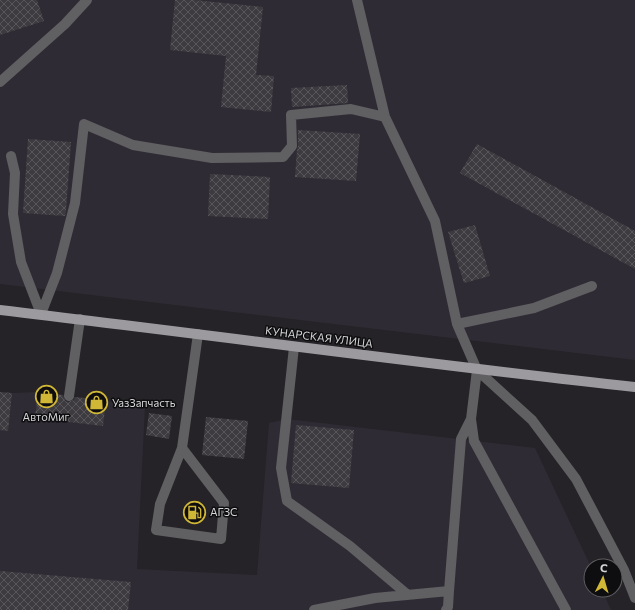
<svg xmlns="http://www.w3.org/2000/svg" width="635" height="610" font-family="Commissioner,sans-serif">
	<style>
		.built { fill: #2f2b34 }
		.building { fill: url(#building-cross-hatch) }
		.lines { fill: none; stroke-linecap: round; stroke-linejoin: round }
		.minor { stroke: #605f61; stroke-width: 10 }
		.major { stroke: #9c9a9e; stroke-width: 10 }
		.labels { text-anchor: middle; stroke-width: 3; stroke-linejoin: round; paint-order: stroke }
		.street-label { font-size: 11px; fill: #d6d5d8; stroke: #0e0d0f }
		.poi-label { font-size: 11px; fill: #d6d5d8; stroke: #0e0d0f; text-anchor: start }
	</style>
	<defs>
		<pattern id="building-cross-hatch" width="8" height="8" patternUnits="userSpaceOnUse"><rect width="8" height="8" fill="#3d3b3f"/><path d="M0 0l8 8M0 8l8-8" fill="none" stroke="#58565a"/></pattern>
	</defs>
	<rect width="100%" height="100%" fill="#252327"/>
	<path class="built" d="M0 0H635V360L0 284Z
		M0 392 12 393 38 392 145 406 137 569 257 575 269 423 287 419 535 448 591 567V590H602L611 610H0Z"/>
	<path class="building" d="M0 0H37L44 21 0 35Z
		M175 0H194L263 7 256 75 274 76 271 112 221 107 226 56 170 50Z
		M347 85 348 103 292 107 291 88Z
		M298 130 360 134 356 181 295 177 297 150 298 146Z
		M28 139 71 142 66 210 65 216 23 213Z
		M477 144 635 231V269L460 173Z
		M210 174 270 177 268 219 208 216Z
		M475 225 490 276 464 283 448 232Z
		M0 392 12 393 8 431 0 430Z
		M38 392 63 395 65 401 68 402 74 400 75 397 106 400 103 426 35 418Z
		M149 413 172 416 169 439 146 435Z
		M206 417 248 421 244 459 202 455Z
		M296 425 354 430 349 488 291 483Z
		M0 571 131 582 128 610H0Z"/>
	<g class="lines">
		<path class="minor" d="M357 0 385 117 435 221 457 324 477 370 532 420 576 479 624 570 635 598
			M0 82 65 24 87 0
			M11 156 15 173 13 214 21 262 41 314 57 273 75 203 84 124 133 145 212 158 283 157 292 146 291 115 351 109 385 117
			M457 324 534 308 592 286
			M294 347 281 468 287 501 350 546 408 595
			M477 370 471 419 474 441 566 610
			M69 396 80 319
			M182 448 224 503 221 539 156 530 160 504 182 448 198 334
			M314 610 375 598 449 591 461 439 471 419
			M446 610 448 607 449 591"/>
		<path class="major" d="M0 310C212 335 423 364 635 387"/>
	</g>
	<defs>
		<symbol id="shop-ring" viewBox="-11 -11 22 22"><circle r="9.5" fill="#0e0d0f" stroke="#d1b736" stroke-width="1.5"/><path d="M-5-2.5h2.3a2.7 3.5 0 0 1 5.4 0H5L5.5 6h-11ZM-1.5-2.5h3a1.5 2.3 0 0 0-3 0Z" fill="#d1b736"/></symbol>
		<symbol id="fuel-ring" viewBox="-11 -11 22 22"><circle r="9.5" fill="#0e0d0f" stroke="#d1b736" stroke-width="1.5"/><path d="M-5.5-6h7V0h2V4h1.3V-2.5L3-4.5l.8-.8L6-3V5H2.5V1h-1V6h-7ZM-4.2-4.7v3.2H.2V-4.7Z" fill="#d1b736"/></symbol>
	</defs>
	<g fill-rule="evenodd">
		<use href="#shop-ring" x="34" y="384" width="25" height="25"/>
		<use href="#shop-ring" x="84" y="390" width="25" height="25"/>
		<use href="#fuel-ring" x="182" y="500" width="25" height="25"/>
	</g>
	<g class="labels">
		<g class="street-label">
			<text transform="translate(319 337) rotate(7)" y="4">КУНАРСКАЯ УЛИЦА</text>
		</g>
		<g class="poi-label">
			<text x="112" y="407">УазЗапчасть</text>
			<text x="46" y="421" text-anchor="middle">АвтоМиг</text>
			<text x="210" y="516">АГЗС</text>
		</g>
	</g>
	<g transform="translate(603 578) rotate(5)"><circle r="19" fill="#0e0d0f" stroke="#5e5d5f"/>
	<path d="M0-3L7 15L0 10L-7 15Z" fill="#d1b736"/>
	<text y="-6" font-size="11" font-weight="bold" text-anchor="middle" fill="#d6d5d8">С</text>
	</g>
</svg>
